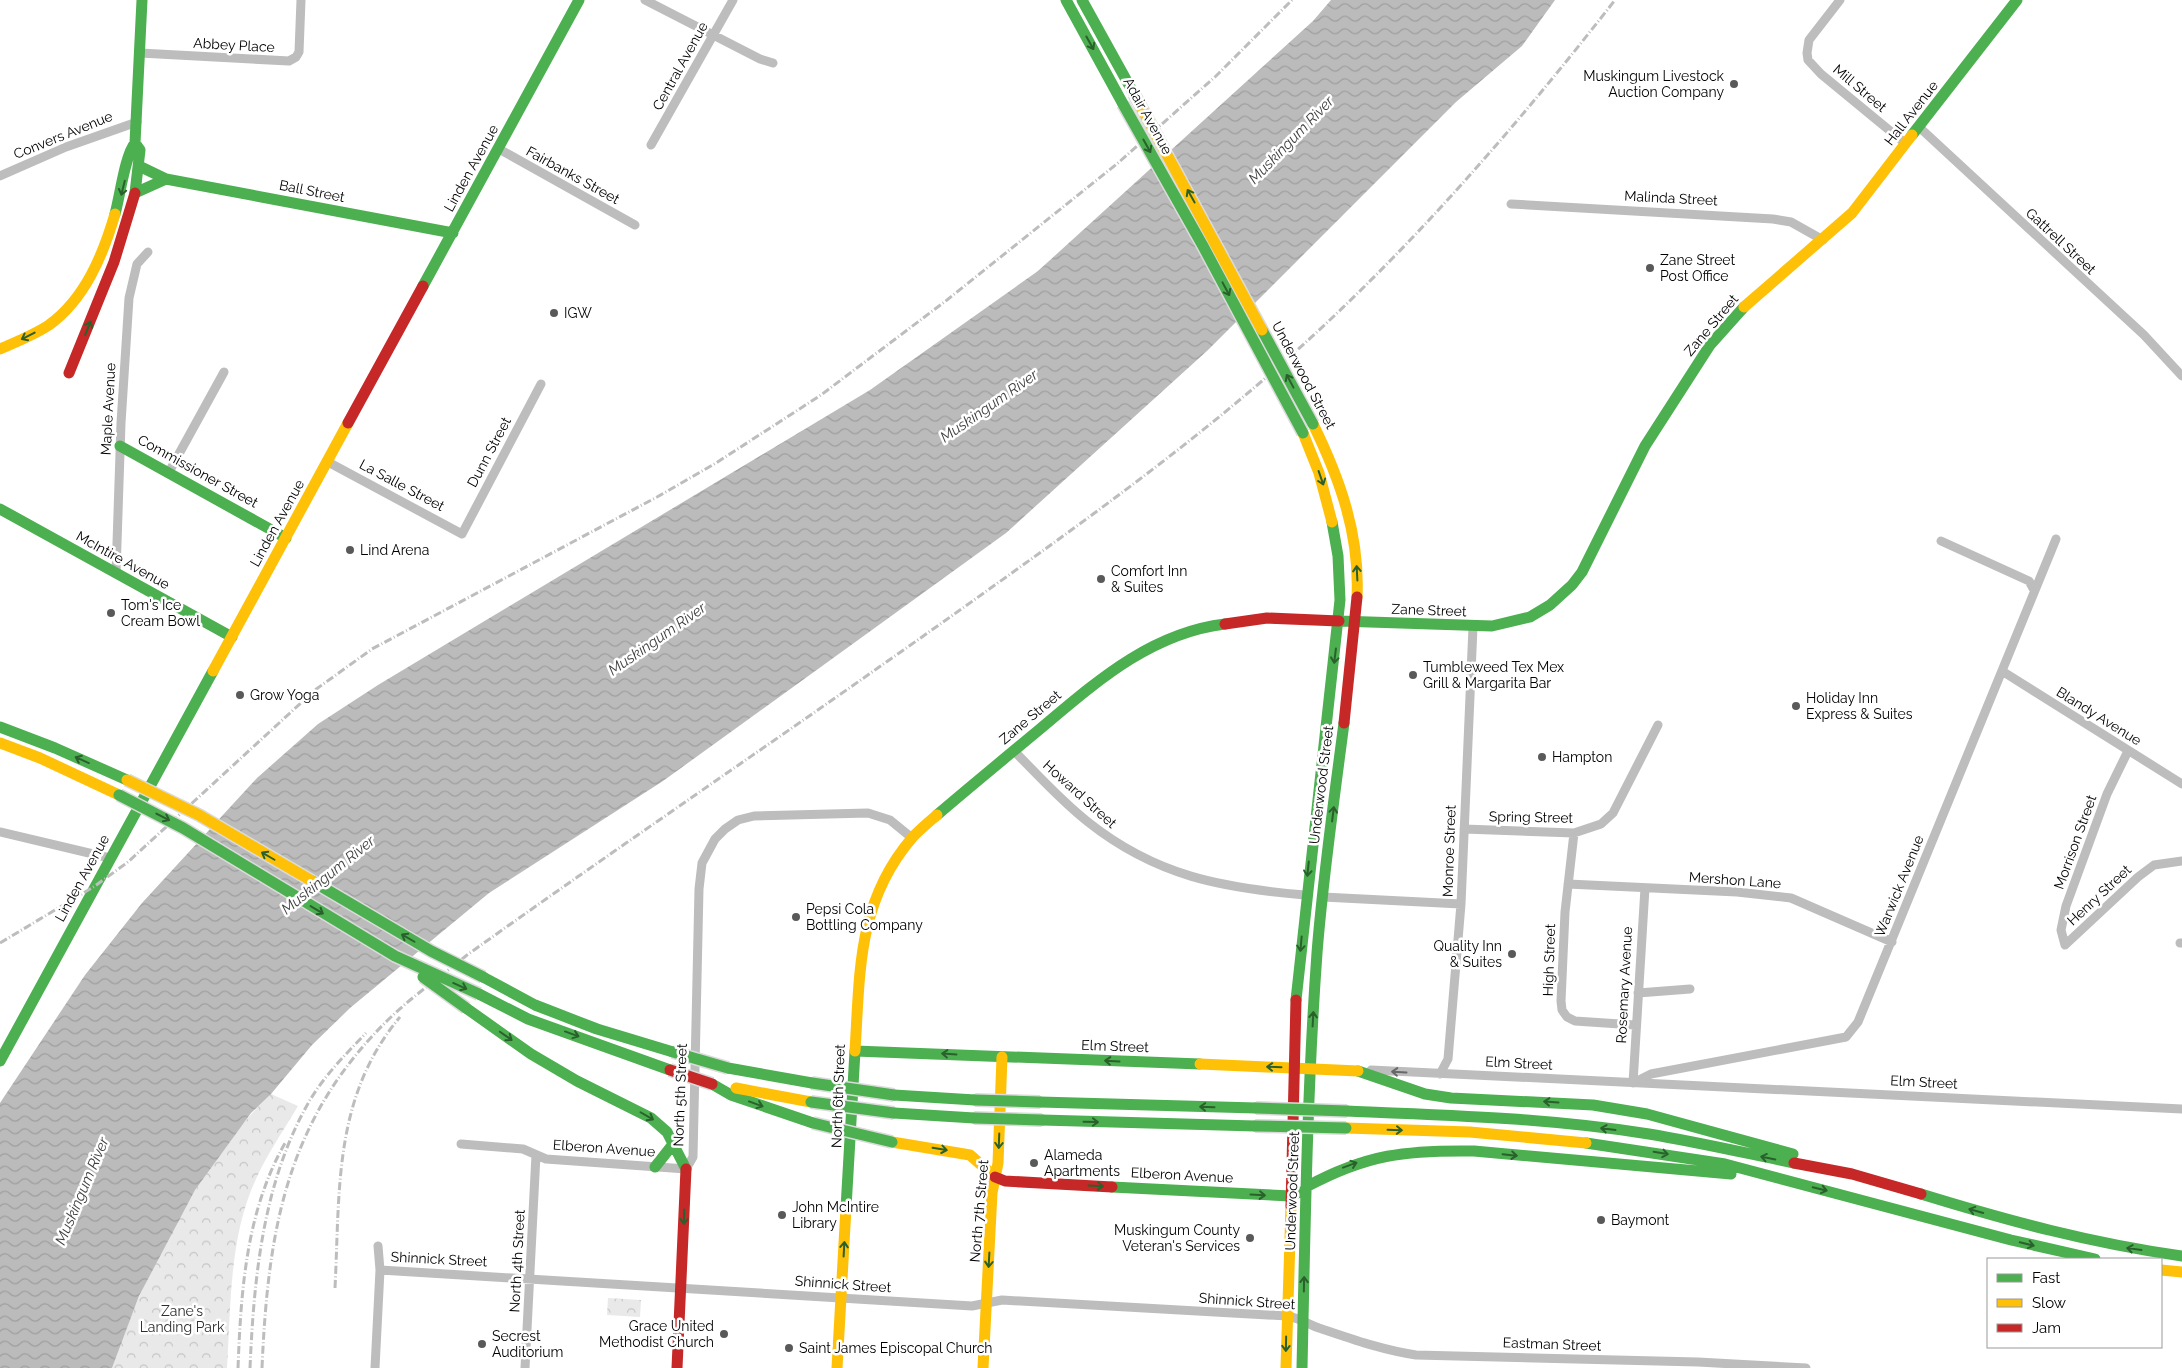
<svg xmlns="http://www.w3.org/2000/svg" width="2182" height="1368" font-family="Raleway,sans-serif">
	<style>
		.forest { fill: url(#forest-crowns) }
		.water { fill: url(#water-waves) }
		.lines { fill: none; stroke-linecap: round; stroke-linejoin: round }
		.street { stroke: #bdbdbd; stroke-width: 9 }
		.fast { stroke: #4caf50; stroke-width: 11 }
		.slow { stroke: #ffc107; stroke-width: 11 }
		.jam { stroke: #c62828; stroke-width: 11 }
		.rail { stroke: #bdbdbd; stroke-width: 3; stroke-dasharray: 8 2.5 1 2.5; stroke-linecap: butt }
		.fast-bridge-casing { stroke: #dbdbdb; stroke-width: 14; stroke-linecap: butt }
		.slow-bridge-casing { stroke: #dbdbdb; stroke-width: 14; stroke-linecap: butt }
		.jam-bridge-casing { stroke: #dbdbdb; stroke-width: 14; stroke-linecap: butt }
		.fast-bridge { stroke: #4caf50; stroke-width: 11 }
		.slow-bridge { stroke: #ffc107; stroke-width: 11 }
		.jam-bridge { stroke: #c62828; stroke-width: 11 }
		.oneway { stroke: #2a602c }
		.oneway2 { stroke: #686868 }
		.poi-dot { fill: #595959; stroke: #fff; stroke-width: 2 }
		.labels { text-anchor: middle; stroke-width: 5; stroke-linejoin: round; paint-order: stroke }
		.street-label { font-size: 14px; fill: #000; stroke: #fff }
		.poi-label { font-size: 14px; fill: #000; stroke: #fff; text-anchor: start }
		.park-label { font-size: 14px; fill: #2e2e2e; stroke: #fff }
		.water-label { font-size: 15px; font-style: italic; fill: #3f3f3f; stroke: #fff }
	</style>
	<defs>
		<pattern id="forest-crowns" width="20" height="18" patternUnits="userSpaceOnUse" patternTransform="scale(1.25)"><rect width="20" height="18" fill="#e9e9e9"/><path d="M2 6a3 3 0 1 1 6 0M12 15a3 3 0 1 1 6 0" fill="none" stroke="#c6c6c6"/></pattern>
		<pattern id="water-waves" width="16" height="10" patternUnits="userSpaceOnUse" patternTransform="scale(1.25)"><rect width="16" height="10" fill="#bbb"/><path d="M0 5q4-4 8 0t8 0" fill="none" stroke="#9f9f9f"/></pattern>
	</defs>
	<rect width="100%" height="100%" fill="#fff"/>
	<path class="forest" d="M271 1094 298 1106C284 1130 267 1154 256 1179 229 1237 231 1305 227 1368H112C121 1344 129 1320 139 1297 168 1229 217 1144 271 1094Z
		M608 1298 641 1300 640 1317 607 1315Z"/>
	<path class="water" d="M1331 0H1555L1522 46 1456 102 1208 350 1006 533 663 781 489 893 350 1008 312 1045 271 1094 251 1113 195 1190 139 1296 112 1368H0V1103L85 975 142 903 257 778 318 724 378 685 870 390 1038 271 1313 21Z"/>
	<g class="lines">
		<path class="street" d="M645 0 760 59 773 63
			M1840 0 1809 40 1807 53 1808 60 1821 74 1906 144
			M140 53 289 61 296 57 299 52 301 0
			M1919 127 2144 335 2182 376
			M651 145 733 0
			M499 149 635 225
			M0 176 66 147 137 122
			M1511 204 1773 219 1791 222 1823 240
			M328 462 462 534 541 384
			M169 472 224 372
			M1941 541 2029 581 2034 590
			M116 573 121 423 129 298 137 264 148 252
			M2002 671 2182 784
			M1014 751C1038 775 1061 801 1088 822 1156 876 1222 888 1305 895
			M2128 751 2107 794 2066 906 2061 930 2065 945 2138 877 2154 865 2182 861
			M1464 829 1574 833 1601 824 1613 813 1658 725
			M0 832 110 858
			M1574 833 1565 912 1561 1001 1562 1010 1567 1017 1575 1021 1635 1025
			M1568 884 1737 892 1791 898 1892 942
			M1645 888 1633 1083 1651 1074 1846 1037 1858 1022 2056 539
			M1323 897 1461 904
			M2180 943H2182
			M1638 993 1690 989
			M1371 1070 2182 1109
			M1440 1074 1448 1059 1461 904 1473 627
			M461 1144 523 1149 546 1159 686 1169 693 1157 699 889 702 863 715 839 725 829 738 820 754 816 868 813 890 820 912 838
			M380 1270 972 1306 1002 1300 1287 1316C1299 1318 1308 1324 1319 1328 1352 1339 1382 1350 1416 1355L1698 1362 1806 1368
			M375 1368 380 1270 378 1246
			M525 1368 536 1155"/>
		<path class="fast" d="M1066 0 1123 104
			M1082 0 1134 94
			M1912 135 2017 0
			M135 143 142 0
			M135 143 140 150 135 193
			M139 166 166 179 453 233
			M135 193 166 179
			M115 214C120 196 125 155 135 143
			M423 286 579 0
			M120 446 286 538
			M0 509 232 637
			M1339 621 1492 626 1530 617 1550 605 1572 585 1582 572 1645 446 1710 345 1744 307
			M0 727 55 748 127 780
			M937 815C971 786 1005 758 1040 729 1095 683 1150 633 1225 624
			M483 977 535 1005 597 1029 673 1052
			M479 994 528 1019 670 1070
			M1296 1000 1340 600 1338 556 1332 522
			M466 1008 531 1054 577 1081 651 1118 667 1132 686 1169
			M0 1061 213 671
			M728 1068 812 1083
			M1358 1071 1425 1094 1451 1098 1593 1105 1647 1114 1793 1154
			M712 1084 731 1095 813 1123
			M894 1095 975 1100
			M1040 1102 1256 1108
			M1347 1111C1447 1115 1549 1118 1649 1134 1697 1142 1745 1153 1794 1163
			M894 1113 974 1118
			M1042 1120 1255 1126
			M1586 1143 1725 1164 2011 1240 2095 1259
			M655 1167 674 1143
			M1112 1187 1291 1196 1299 1192
			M1306 1187C1367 1154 1406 1150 1474 1151L1731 1174
			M1921 1194C2009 1221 2090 1243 2182 1256
			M846 1208 855 1051 1200 1064
			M1302 1368C1305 1229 1307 1091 1317 953 1323 876 1334 800 1344 723"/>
		<path class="slow" d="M1744 307 1852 213 1912 135
			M0 349C16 342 34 335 49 325 85 299 103 255 115 214
			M1313 424C1340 479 1360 535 1357 597
			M1303 433 1319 473 1332 522
			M213 671 348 423
			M0 743 40 758 119 795
			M855 1051C860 972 857 902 912 838 919 830 929 822 937 815
			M1200 1064 1358 1071
			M736 1088 811 1102
			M1346 1128 1470 1132 1586 1143
			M892 1142 970 1155 995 1177
			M2161 1270 2182 1272
			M837 1368 846 1208
			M983 1368 992 1193 998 1163 1002 1057
			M1286 1368 1291 1206"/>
		<path class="jam" d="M69 373 114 262 135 193
			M348 423 423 286
			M1225 624 1267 618 1339 621
			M1344 723 1357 597
			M1794 1163 1852 1174 1921 1194
			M995 1177 1005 1181 1112 1187
			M1291 1206 1296 1000
			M677 1368 686 1169"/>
		<path class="rail" d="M0 943 95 886 128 862 315 690 372 649 657 497 716 463 821 395 947 300 1118 163 1216 76 1292 0
			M335 1288C340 1190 333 1097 400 1017
			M238 1368C241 1290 246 1212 285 1143
			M250 1368C254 1276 263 1181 310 1100 325 1075 346 1054 366 1033
			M262 1368C268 1230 286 1118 391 1017 415 994 442 976 467 955 635 835 806 720 974 600 1072 530 1170 460 1262 381 1394 268 1509 136 1615 0"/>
		<defs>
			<path id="fast-bridge" d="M1123 104 1203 246 1303 433
				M1262 330 1313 424
				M119 795 183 828 395 956 479 994
				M312 881 431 951 483 977
				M423 977 466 1008
				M673 1052 728 1068
				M812 1083 894 1095
				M975 1100 1040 1102
				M811 1102 894 1113
				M1256 1108 1347 1111
				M974 1118 1042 1120
				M813 1123 892 1142
				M1255 1126 1346 1128"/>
			<path id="slow-bridge" d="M1134 94 1262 330
				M127 780 199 815 312 881"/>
			<path id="jam-bridge" d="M670 1070 712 1084"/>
		</defs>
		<use href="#fast-bridge" class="fast-bridge-casing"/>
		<use href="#slow-bridge" class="slow-bridge-casing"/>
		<use href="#jam-bridge" class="jam-bridge-casing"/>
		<use href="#fast-bridge" class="fast-bridge"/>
		<use href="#slow-bridge" class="slow-bridge"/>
		<use href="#jam-bridge" class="jam-bridge"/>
	</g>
	<defs><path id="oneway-shaft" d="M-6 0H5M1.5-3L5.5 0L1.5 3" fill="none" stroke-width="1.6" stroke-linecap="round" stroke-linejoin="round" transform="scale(1.25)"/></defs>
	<g class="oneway">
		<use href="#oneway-shaft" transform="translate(1090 43) rotate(61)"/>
		<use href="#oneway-shaft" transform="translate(1147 146) rotate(61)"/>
		<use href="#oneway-shaft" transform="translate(123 188) rotate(104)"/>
		<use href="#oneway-shaft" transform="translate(1191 196) rotate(-119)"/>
		<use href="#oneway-shaft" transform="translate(1226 289) rotate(62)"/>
		<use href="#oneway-shaft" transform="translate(88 328) rotate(-67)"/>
		<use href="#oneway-shaft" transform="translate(28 336) rotate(153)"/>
		<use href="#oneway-shaft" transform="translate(1290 381) rotate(-118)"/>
		<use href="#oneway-shaft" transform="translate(1321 478) rotate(71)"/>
		<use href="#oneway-shaft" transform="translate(1357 573) rotate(-93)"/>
		<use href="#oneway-shaft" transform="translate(1335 656) rotate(97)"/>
		<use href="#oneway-shaft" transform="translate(82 760) rotate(-156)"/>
		<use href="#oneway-shaft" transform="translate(1333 814) rotate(-83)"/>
		<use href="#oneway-shaft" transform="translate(163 817) rotate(27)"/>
		<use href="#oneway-shaft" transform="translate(268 856) rotate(-150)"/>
		<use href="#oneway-shaft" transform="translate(1308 869) rotate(96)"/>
		<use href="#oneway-shaft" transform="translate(317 910) rotate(31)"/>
		<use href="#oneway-shaft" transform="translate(408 938) rotate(-150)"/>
		<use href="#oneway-shaft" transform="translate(1301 944) rotate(95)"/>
		<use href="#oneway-shaft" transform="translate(460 986) rotate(24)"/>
		<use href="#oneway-shaft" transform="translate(1313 1019) rotate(-87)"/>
		<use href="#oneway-shaft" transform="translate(572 1034) rotate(20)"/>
		<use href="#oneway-shaft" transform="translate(506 1036) rotate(35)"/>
		<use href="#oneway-shaft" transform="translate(949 1054) rotate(-176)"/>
		<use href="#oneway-shaft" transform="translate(1112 1061) rotate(-177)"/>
		<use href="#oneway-shaft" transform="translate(1274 1067) rotate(-178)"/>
		<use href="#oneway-shaft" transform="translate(1551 1102) rotate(-176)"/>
		<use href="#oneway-shaft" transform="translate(756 1104) rotate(20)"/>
		<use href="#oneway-shaft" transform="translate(1207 1107) rotate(-178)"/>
		<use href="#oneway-shaft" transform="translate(647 1116) rotate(30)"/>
		<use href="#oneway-shaft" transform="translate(1091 1122) rotate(1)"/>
		<use href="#oneway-shaft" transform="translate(1608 1129) rotate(-173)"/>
		<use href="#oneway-shaft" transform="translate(1395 1130) rotate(2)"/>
		<use href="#oneway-shaft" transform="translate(999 1141) rotate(92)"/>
		<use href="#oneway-shaft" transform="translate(940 1149) rotate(9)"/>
		<use href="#oneway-shaft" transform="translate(1661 1153) rotate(10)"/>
		<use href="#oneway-shaft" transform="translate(1510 1155) rotate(6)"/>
		<use href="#oneway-shaft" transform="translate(1768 1158) rotate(-169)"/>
		<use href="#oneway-shaft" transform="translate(1350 1165) rotate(-20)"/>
		<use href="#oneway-shaft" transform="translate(1096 1186) rotate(3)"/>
		<use href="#oneway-shaft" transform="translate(1820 1189) rotate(13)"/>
		<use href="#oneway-shaft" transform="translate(1258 1195) rotate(3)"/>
		<use href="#oneway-shaft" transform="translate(1976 1211) rotate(-164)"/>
		<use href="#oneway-shaft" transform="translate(684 1217) rotate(92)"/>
		<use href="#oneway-shaft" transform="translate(2027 1244) rotate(14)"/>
		<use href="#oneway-shaft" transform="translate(844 1249) rotate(-87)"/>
		<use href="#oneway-shaft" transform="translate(2134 1249) rotate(-172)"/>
		<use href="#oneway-shaft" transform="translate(989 1260) rotate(93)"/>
		<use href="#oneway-shaft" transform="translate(1304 1284) rotate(-89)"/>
		<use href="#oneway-shaft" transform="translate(1286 1344) rotate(91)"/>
	</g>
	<use class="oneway2" href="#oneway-shaft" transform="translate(1399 1072) rotate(-177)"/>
	<g class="poi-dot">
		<circle cx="1734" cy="84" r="5"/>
		<circle cx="1650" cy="268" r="5"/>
		<circle cx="554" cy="313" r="5"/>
		<circle cx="350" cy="550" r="5"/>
		<circle cx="1101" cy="579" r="5"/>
		<circle cx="111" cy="613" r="5"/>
		<circle cx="1413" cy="675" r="5"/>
		<circle cx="240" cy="695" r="5"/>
		<circle cx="1796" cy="706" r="5"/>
		<circle cx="1542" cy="757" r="5"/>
		<circle cx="796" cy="917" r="5"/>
		<circle cx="1512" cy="954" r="5"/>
		<circle cx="1034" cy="1163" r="5"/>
		<circle cx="782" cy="1215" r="5"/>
		<circle cx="1601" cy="1220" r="5"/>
		<circle cx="1250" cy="1238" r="5"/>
		<circle cx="724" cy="1334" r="5"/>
		<circle cx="482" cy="1344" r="5"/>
		<circle cx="789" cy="1348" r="5"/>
	</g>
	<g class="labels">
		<g class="street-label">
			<text transform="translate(234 45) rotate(3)" y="5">Abbey Place</text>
			<text transform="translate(680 66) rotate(-61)" y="5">Central Avenue</text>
			<text transform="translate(1860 88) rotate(40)" y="5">Mill Street</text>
			<text transform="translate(1911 113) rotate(-52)" y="5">Hall Avenue</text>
			<text transform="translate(1148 116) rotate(61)" y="5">Adair Avenue</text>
			<text transform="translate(63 135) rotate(-22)" y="5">Convers Avenue</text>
			<text transform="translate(471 168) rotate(-61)" y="5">Linden Avenue</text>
			<text transform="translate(573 175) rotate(29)" y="5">Fairbanks Street</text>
			<text transform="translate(312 191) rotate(11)" y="5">Ball Street</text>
			<text transform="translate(1671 198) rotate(3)" y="5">Malinda Street</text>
			<text transform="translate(2061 241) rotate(43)" y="5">Gattrell Street</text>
			<text transform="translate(1711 325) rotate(-50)" y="5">Zane Street</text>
			<text transform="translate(1304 375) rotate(62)" y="5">Underwood Street</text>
			<text transform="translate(108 409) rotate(-87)" y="5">Maple Avenue</text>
			<text transform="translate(489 452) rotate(-62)" y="5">Dunn Street</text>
			<text transform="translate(198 471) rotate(29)" y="5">Commissioner Street</text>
			<text transform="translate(402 485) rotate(28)" y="5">La Salle Street</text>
			<text transform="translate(277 523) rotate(-61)" y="5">Linden Avenue</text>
			<text transform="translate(123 560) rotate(29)" y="5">McIntire Avenue</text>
			<text transform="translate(1429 610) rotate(2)" y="5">Zane Street</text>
			<text transform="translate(2099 716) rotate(32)" y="5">Blandy Avenue</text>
			<text transform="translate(1030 717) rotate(-40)" y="5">Zane Street</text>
			<text transform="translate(1321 785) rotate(-83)" y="5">Underwood Street</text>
			<text transform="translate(1080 794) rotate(42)" y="5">Howard Street</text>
			<text transform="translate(1531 817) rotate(1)" y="5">Spring Street</text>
			<text transform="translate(2075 842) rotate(-70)" y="5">Morrison Street</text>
			<text transform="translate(1449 851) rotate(-88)" y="5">Monroe Street</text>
			<text transform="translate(82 878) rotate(-61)" y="5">Linden Avenue</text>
			<text transform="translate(1735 880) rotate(4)" y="5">Mershon Lane</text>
			<text transform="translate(1899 886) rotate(-68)" y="5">Warwick Avenue</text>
			<text transform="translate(2099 895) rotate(-43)" y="5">Henry Street</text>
			<text transform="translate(1549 960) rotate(-88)" y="5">High Street</text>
			<text transform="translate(1624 985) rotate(-87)" y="5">Rosemary Avenue</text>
			<text transform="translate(1115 1046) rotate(2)" y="5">Elm Street</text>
			<text transform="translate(1519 1063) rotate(3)" y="5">Elm Street</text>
			<text transform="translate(1924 1082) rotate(3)" y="5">Elm Street</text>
			<text transform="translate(680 1095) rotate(-88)" y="5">North 5th Street</text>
			<text transform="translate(838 1096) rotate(-88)" y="5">North 6th Street</text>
			<text transform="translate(604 1148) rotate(4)" y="5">Elberon Avenue</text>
			<text transform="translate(1182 1175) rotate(3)" y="5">Elberon Avenue</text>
			<text transform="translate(1292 1191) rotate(-88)" y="5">Underwood Street</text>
			<text transform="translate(979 1211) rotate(-85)" y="5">North 7th Street</text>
			<text transform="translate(439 1259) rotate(3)" y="5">Shinnick Street</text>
			<text transform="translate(517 1261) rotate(-87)" y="5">North 4th Street</text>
			<text transform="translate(843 1284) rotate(4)" y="5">Shinnick Street</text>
			<text transform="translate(1247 1301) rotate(4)" y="5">Shinnick Street</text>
			<text transform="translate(1552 1344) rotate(2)" y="5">Eastman Street</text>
		</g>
		<g class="poi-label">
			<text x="1724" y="81" text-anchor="end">Muskingum Livestock<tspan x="1724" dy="16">Auction Company</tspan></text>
			<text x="1660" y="265">Zane Street<tspan x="1660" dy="16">Post Office</tspan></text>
			<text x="564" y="318">IGW</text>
			<text x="360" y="555">Lind Arena</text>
			<text x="1111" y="576">Comfort Inn<tspan x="1111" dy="16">&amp; Suites</tspan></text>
			<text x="121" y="610">Tom's Ice<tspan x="121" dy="16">Cream Bowl</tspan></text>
			<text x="1423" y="672">Tumbleweed Tex Mex<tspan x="1423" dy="16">Grill &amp; Margarita Bar</tspan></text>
			<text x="250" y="700">Grow Yoga</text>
			<text x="1806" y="703">Holiday Inn<tspan x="1806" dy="16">Express &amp; Suites</tspan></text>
			<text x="1552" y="762">Hampton</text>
			<text x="806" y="914">Pepsi Cola<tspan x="806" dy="16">Bottling Company</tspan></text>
			<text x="1502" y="951" text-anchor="end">Quality Inn<tspan x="1502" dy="16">&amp; Suites</tspan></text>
			<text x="1044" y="1160">Alameda<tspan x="1044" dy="16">Apartments</tspan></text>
			<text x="792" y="1212">John McIntire<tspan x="792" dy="16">Library</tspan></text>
			<text x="1611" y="1225">Baymont</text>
			<text x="1240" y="1235" text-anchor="end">Muskingum County<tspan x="1240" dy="16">Veteran's Services</tspan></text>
			<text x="714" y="1331" text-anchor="end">Grace United<tspan x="714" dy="16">Methodist Church</tspan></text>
			<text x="492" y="1341">Secrest<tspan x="492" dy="16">Auditorium</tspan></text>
			<text x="799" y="1353">Saint James Episcopal Church</text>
		</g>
		<g class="park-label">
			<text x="182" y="1316">Zane's<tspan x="182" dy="16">Landing Park</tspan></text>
		</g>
		<g class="water-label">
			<text transform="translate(1291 140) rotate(-46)" y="5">Muskingum River</text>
			<text transform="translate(989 406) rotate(-35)" y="5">Muskingum River</text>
			<text transform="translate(657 639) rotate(-35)" y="5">Muskingum River</text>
			<text transform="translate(328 875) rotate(-39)" y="5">Muskingum River</text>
			<text transform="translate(82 1191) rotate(-67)" y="5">Muskingum River</text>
		</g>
	</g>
	<rect x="1987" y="1258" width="175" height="90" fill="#ffffff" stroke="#999999"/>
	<rect x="1997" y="1274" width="25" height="8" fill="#4caf50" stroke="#999999"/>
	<text x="2032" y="1283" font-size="15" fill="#000000">Fast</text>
	<rect x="1997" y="1299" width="25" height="8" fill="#ffc107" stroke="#999999"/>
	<text x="2032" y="1308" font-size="15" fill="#000000">Slow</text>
	<rect x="1997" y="1324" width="25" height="8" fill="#c62828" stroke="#999999"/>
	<text x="2032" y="1333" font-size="15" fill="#000000">Jam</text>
</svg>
